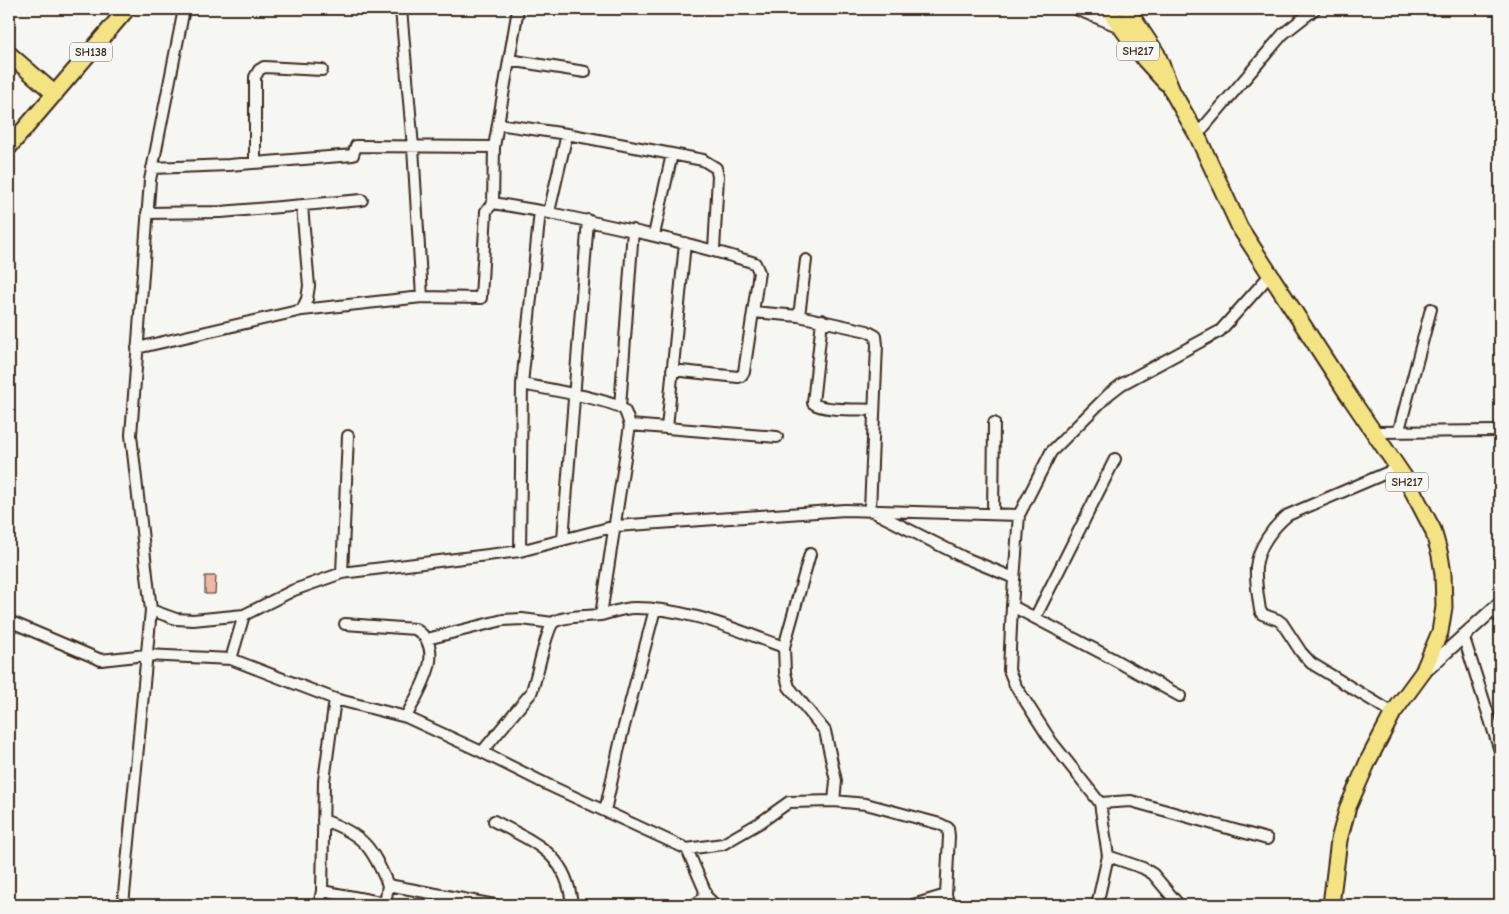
<svg xmlns="http://www.w3.org/2000/svg" width="1509" height="914" font-family="'Comic Neue',sans-serif">
	<style>
		.building { fill: #efb7a5; stroke: #3b2a1e }
		.lines { fill: none; stroke-linecap: round; stroke-linejoin: round }
		.minor-casing { stroke: #3b2a1e; stroke-width: 14 }
		.tertiary-casing { stroke: #3b2a1e; stroke-width: 16 }
		.primary-casing { stroke: #3b2a1e; stroke-width: 19 }
		.minor { stroke: #f6f6f2; stroke-width: 10 }
		.tertiary { stroke: #f6f6f2; stroke-width: 12 }
		.primary { stroke: #f4e382; stroke-width: 15 }
		.labels { text-anchor: middle; stroke-width: 4.5; stroke-linejoin: round; paint-order: stroke }
		.shield { fill: #f6f6f2; stroke: #73675e; stroke-width: 1 }
		.shield-label { font-size: 12px; font-weight: bold; fill: #3b2a1e }
	</style>
	<rect width="100%" height="100%" fill="#f6f6f2"/>
	<filter id="ink" filterUnits="userSpaceOnUse"><feTurbulence type="fractalNoise" baseFrequency=".02" numOctaves="2"/><feDisplacementMap in="SourceGraphic" scale="10" xChannelSelector="R" yChannelSelector="G"/><feConvolveMatrix kernelMatrix="1 2 1 2 8 2 1 2 1" color-interpolation-filters="sRGB"/></filter>
	<g filter="url(#ink)">
		<path class="building" d="M205 576H216L215 594H205Z"/>
		<g class="lines">
			<defs>
				<path id="minor" d="M1076 9 1120 27
					M509 60 585 72
					M498 124 518 9
					M1197 135 1283 34 1315 9
					M494 147 498 124 567 134 703 160 716 168 718 176 714 250
					M255 163V77L259 70 264 67 322 70
					M152 168 229 165 353 155 356 146 494 147 493 203 540 211 522 384C540 388 615 400 624 410 627 414 628 420 630 425L601 615C590 616 563 616 554 622 546 629 537 679 531 693L482 752
					M540 211C612 226 684 241 755 263L759 272 744 372 741 376 738 377 672 370
					M549 212 567 134
					M147 213 221 212 362 200
					M654 235 672 154
					M422 297 481 298 486 211 493 203
					M302 310 307 299 309 286 302 206
					M753 312 799 316 867 331 876 336 877 345 870 510 963 557 1014 578
					M799 316 806 260
					M822 320 813 403C821 411 861 409 874 410
					M137 348 302 310 422 297 413 147 401 9
					M620 407 633 230
					M630 425 777 437
					M667 428 685 243
					M1399 430 1431 309
					M1374 432 1500 431
					M993 514 994 423
					M1019 515 1012 606 1009 670 1015 685 1051 741 1100 803 1108 856 1097 905
					M563 539 588 220
					M520 551 522 384
					M342 573 348 436
					M1012 606 1113 659 1180 696
					M1494 608 1500 619
					M151 610 176 619 193 620 244 615
					M601 615C612 612 624 608 635 608 688 608 736 630 784 647L785 673 789 687 825 731 836 781 834 801
					M1035 618 1115 459
					M9 621 101 660 146 655 231 659 335 699 406 717 482 752 546 784 687 849 723 844 761 822 789 802 834 801 866 804 940 824 948 828 949 836 946 895 949 905
					M345 624 415 629C449 649 418 692 406 717
					M1463 635 1500 751
					M427 639 503 620 522 619 553 623
					M784 647 810 554
					M231 659 244 615 294 590 342 573 520 551 616 526 845 510 1019 515 1051 452 1109 394 1122 384 1220 331 1270 275
					M335 699 324 781 322 891 385 903
					M1393 713 1311 663 1301 652 1282 623 1278 620 1262 614 1260 610C1258 596 1255 580 1256 567 1258 547 1273 527 1288 515L1398 468
					M1100 803 1131 801 1267 839
					M605 811 622 734 655 609
					M323 820C363 834 372 847 388 885
					M494 821C535 843 567 853 572 905
					M687 849 705 891 703 899 694 905
					M1108 856 1143 868 1153 874 1179 905
					M705 895 715 905
					M123 905 151 610 131 435 150 180 184 9
					M319 905 322 891
					M385 905 388 885 495 905
					M913 905 946 895"/>
				<path id="tertiary" d="M1424 672 1500 603"/>
				<path id="primary" d="M1108 9 1145 60 1165 82
					M1127 9 1157 54 1172 91 1197 135 1240 228 1347 393 1409 484 1433 530 1440 555 1443 574 1444 607 1440 632 1423 672 1393 713 1369 759 1348 807 1339 840 1331 905
					M9 54 55 94
					M9 147 127 9"/>
			</defs>
			<use href="#minor" class="minor-casing"/>
			<use href="#tertiary" class="tertiary-casing"/>
			<use href="#primary" class="primary-casing"/>
			<use href="#minor" class="minor"/>
			<use href="#tertiary" class="tertiary"/>
			<use href="#primary" class="primary"/>
		</g>
	</g>
	<g class="labels">
		<g class="shield">
			<rect x="1117" y="41.5" width="42" height="19" rx="4"/>
			<rect x="70" y="42.5" width="42" height="19" rx="4"/>
			<rect x="1386" y="472.5" width="42" height="19" rx="4"/>
		</g>
		<g class="shield-label">
			<text x="1138" y="55">SH217</text>
			<text x="91" y="56">SH138</text>
			<text x="1407" y="486">SH217</text>
		</g>
	</g>
	<rect width="1509" height="914" fill="none" stroke="#f6f6f2" stroke-width="30"/>
	<rect x="15" y="15" width="1479" height="884" fill="none" stroke="#3b2a1e" stroke-width="2" filter="url(#ink)"/>
</svg>
